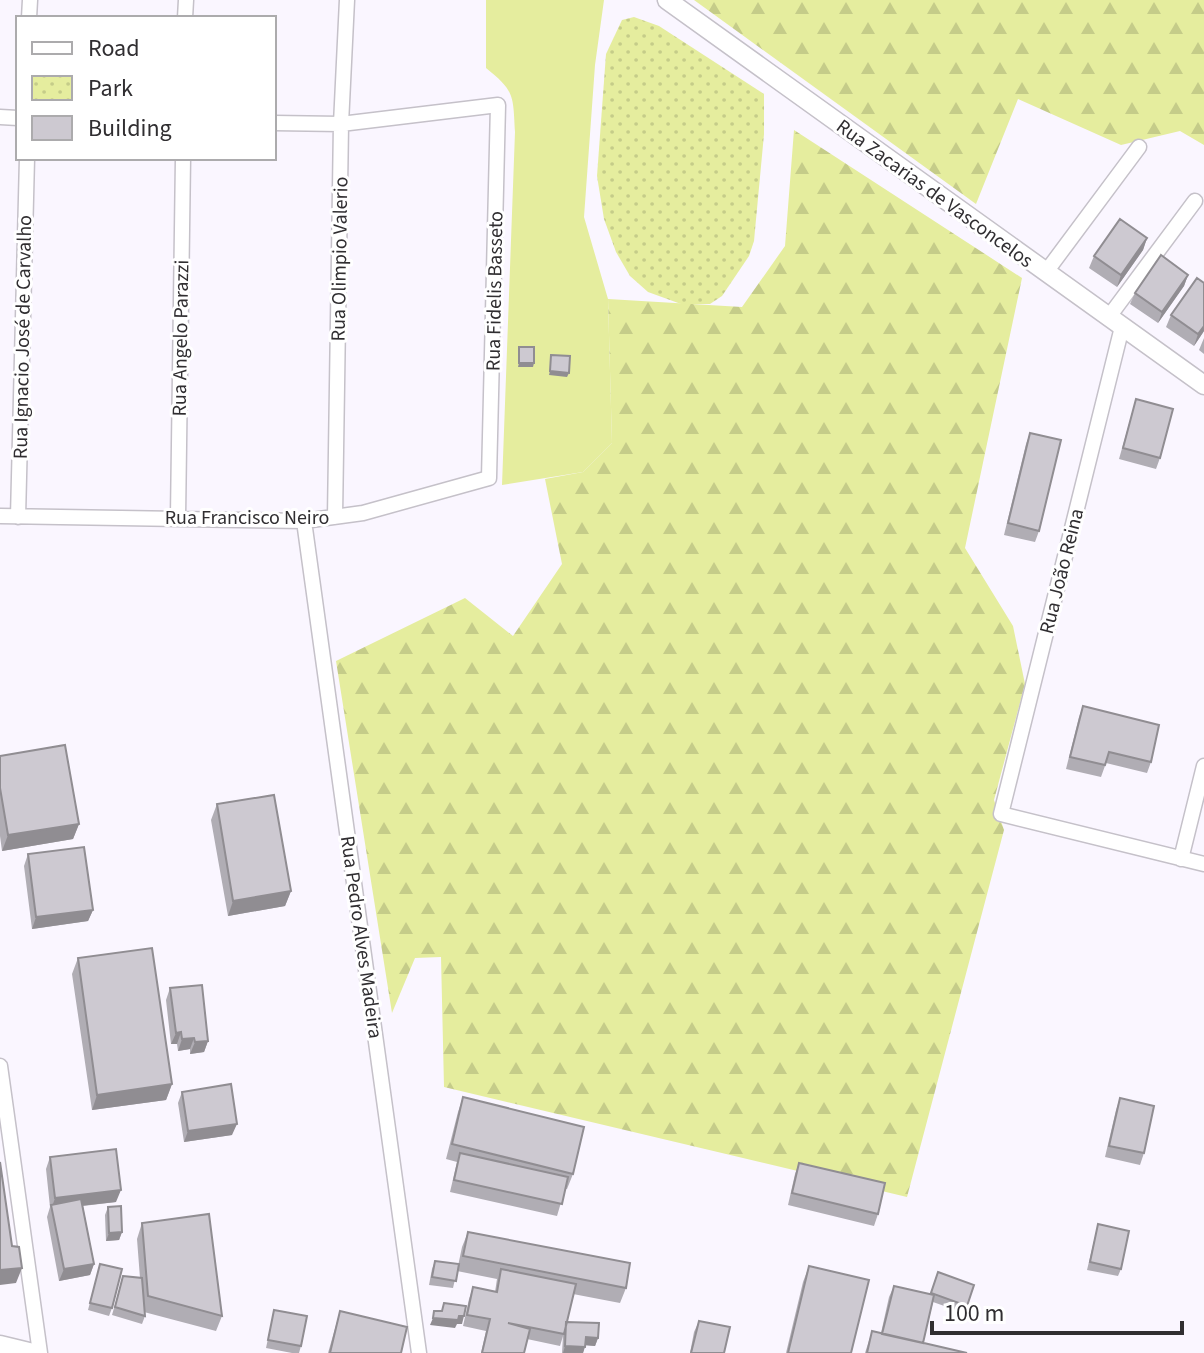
<svg xmlns="http://www.w3.org/2000/svg" width="1204" height="1353" font-family="'Source Sans 3',sans-serif">
	<style>
		.grass { fill: #e5ed9e }
		.forest { fill: url(#forest-firs) }
		.park { fill: url(#park-dots) }
		.lines { fill: none; stroke-linecap: round; stroke-linejoin: round }
		.minor-casing { stroke: #c5c1c9; stroke-width: 17 }
		.tertiary-casing { stroke: #c5c1c9; stroke-width: 21 }
		.minor { stroke: #fff; stroke-width: 14 }
		.tertiary { stroke: #fff; stroke-width: 18 }
		.wall { fill: #b0adb4 }
		.shaded-wall { fill: #908d92 }
		.building { fill: #cdc9d1; stroke: #908d92; stroke-width: 2 }
		.labels { text-anchor: middle; stroke-width: 6; stroke-linejoin: round; paint-order: stroke }
		.street-label { font-size: 20px; fill: #302e31; stroke: #fff }
	</style>
	<defs>
		<pattern id="forest-firs" width="22" height="20" patternUnits="userSpaceOnUse" patternTransform="scale(2)"><rect width="22" height="20" fill="#e5ed9e"/><path d="M5 1l3.5 6h-7zM16 11l3.5 6h-7z" fill="#c5cc89"/></pattern>
		<pattern id="park-dots" width="8" height="8" patternUnits="userSpaceOnUse" patternTransform="scale(2)"><rect width="8" height="8" fill="#e5ed9e"/><path d="M2 2h.1M6 6h.1" fill="none" stroke="#c5cc89" stroke-width="1.8" stroke-linecap="round"/></pattern>
	</defs>
	<rect width="100%" height="100%" fill="#faf6ff"/>
	<path class="grass" d="M486 0H604L595 65 584 217 608 299 612 443 583 472 502 485 515 132C513 96 515 91 486 68Z"/>
	<path class="forest" d="M694 0H1204V145L1180 131 1121 145 1018 99 976 204Z
		M794 130 1022 278 965 548 1013 626 1025 684 994 800 1004 830 907 1197 444 1087 441 957 415 958 392 1013 336 661 465 598 513 636 562 564 545 479 583 472 612 443 608 299 742 307 785 246Z"/>
	<path class="park" d="M634 17 659 26 764 94V134L754 241 749 256 722 296 710 304H681L648 292 630 276 616 252 604 219 597 176 606 54 622 20Z"/>
	<g class="lines">
		<defs>
			<path id="minor" d="M29 18 30 0
				M185 18 186 0
				M0 117 18 118
				M1046 272 1139 147
				M1108 318 1195 201
				M1122 327 1001 814 1204 864
				M0 516 304 521 363 513 489 478 498 105 341 124 274 123
				M18 517 27 158
				M178 517 183 158
				M335 517 341 124 347 0
				M304 521 419 1353
				M1181 859 1204 766
				M0 1066 40 1353"/>
			<path id="tertiary" d="M667 0 1204 385
				M0 1345 33 1353"/>
		</defs>
		<use href="#minor" class="minor-casing"/>
		<use href="#tertiary" class="tertiary-casing"/>
		<use href="#minor" class="minor"/>
		<use href="#tertiary" class="tertiary"/>
	</g>
	<path class="wall" d="M1147 238 1143 250 1117 287 1089 268 1094 256Z
		M1188 275 1184 286 1158 323 1130 304 1135 293Z
		M1204 283V331L1194 346 1166 327 1171 315Z
		M1204 338V354L1199 350Z
		M1136 399 1160 458 1156 469 1119 459Z
		M1030 433 1039 531 1035 542 1004 535 1026 444Z
		M1083 706 1151 762 1147 773 1106 763 1101 777 1066 769 1079 717Z
		M0 756 79 824 73 839 2 851 0 836Z
		M217 804 291 891 285 906 228 916 211 820Z
		M28 854 93 910 88 921 32 929 24 866Z
		M78 958 172 1084 166 1100 92 1110 72 974Z
		M170 988 208 1041 204 1052 190 1054V1049L178 1051 177 1044H171L166 1000Z
		M182 1092 232 1135 184 1142 178 1103Z
		M463 1097 573 1174 567 1189H565L557 1216 450 1192 457 1162 446 1159 458 1112Z
		M1120 1098 1144 1153 1140 1165 1105 1157 1116 1110Z
		M50 1157 116 1202 83 1206 94 1264 90 1275 59 1281 47 1217 50 1207 46 1169Z
		M799 1163 878 1214 874 1226 788 1205 795 1174Z
		M108 1207 122 1232 119 1240 106 1241 105 1215Z
		M142 1223 222 1316 216 1331 144 1312 145 1316 142 1324 112 1315 123 1276 140 1278 137 1239Z
		M1098 1224 1121 1269 1118 1276 1087 1270Z
		M468 1232 626 1288 620 1303 573 1294 567 1322 598 1338 595 1346 585 1345 583 1353H562L563 1336 560 1346 527 1339 524 1353H481L486 1331 463 1326 469 1299 473 1287 495 1292 497 1279 457 1271 453 1288 429 1285 432 1269 435 1261 458 1266 462 1247Z
		M100 1264 112 1308 109 1316 88 1310Z
		M809 1266 851 1353H786L803 1282Z
		M938 1272 974 1285 964 1313 933 1302 923 1343 967 1353H865L872 1331 881 1333 889 1297 894 1286 930 1294Z
		M274 1310 301 1346 299 1353H292L266 1348Z
		M340 1311 401 1353H328Z
		M699 1321 724 1353H690L694 1332Z"/>
	<path class="shaded-wall" d="M1147 238 1143 250 1117 287 1121 275Z
		M1188 275 1184 286 1158 323 1162 312Z
		M1204 326V331L1194 346 1198 334Z
		M519 363H534L533 367H518Z
		M550 371 569 373 567 377 549 375Z
		M79 824 73 839 2 851 8 835Z
		M291 891 285 906 228 916 233 901Z
		M93 910 88 921 32 929 36 917Z
		M181 1032 177 1044H171L176 1033Z
		M194 1038 190 1049 178 1051 182 1039Z
		M208 1041 204 1052 190 1054 195 1042Z
		M172 1084 166 1100 92 1110 97 1095Z
		M237 1124 232 1135 184 1142 188 1131Z
		M121 1190 116 1202 52 1209V1207L55 1198Z
		M122 1232 119 1240 106 1241 109 1233Z
		M94 1264 90 1275 59 1281 64 1269Z
		M22 1268 16 1283 0 1285V1270Z
		M459 1316H464L462 1324H457L455 1328 430 1325 433 1318Z
		M586 1337 598 1338 595 1346 583 1345Z
		M565 1346 585 1347 583 1353H563Z"/>
	<path class="building" d="M1120 219 1147 238 1121 275 1094 256Z
		M1161 255 1188 275 1162 312 1135 293Z
		M1197 278 1204 283V326L1198 334 1171 315Z
		M519 347H534V363H519Z
		M551 355 570 356 569 373 550 371Z
		M1136 399 1173 409 1160 458 1123 448Z
		M1030 433 1061 440 1039 531 1008 523Z
		M1083 706 1159 725 1151 762 1109 752 1105 765 1070 757Z
		M65 745 79 824 8 835 0 788V756Z
		M274 795 291 891 233 901 217 804Z
		M84 847 93 910 36 917 28 854Z
		M152 948 172 1084 97 1095 78 958Z
		M202 985 208 1041 195 1042 194 1038 182 1039 181 1032 176 1033 170 988Z
		M231 1084 237 1124 188 1131 182 1092Z
		M463 1097 584 1127 573 1174 452 1144Z
		M1120 1098 1154 1106 1144 1153 1109 1146Z
		M116 1149 121 1190 55 1198 50 1157Z
		M460 1153 568 1177 562 1204 454 1180Z
		M0 1162 12 1246 19 1247 22 1268 0 1270Z
		M799 1163 885 1183 878 1214 792 1193Z
		M81 1199 94 1264 64 1269 51 1205Z
		M121 1206 122 1232 109 1233 108 1207Z
		M209 1214 222 1316 148 1296 142 1223Z
		M1098 1224 1129 1231 1121 1269 1090 1262Z
		M468 1232 630 1263 626 1288 463 1256Z
		M435 1261 459 1264 456 1281 432 1277Z
		M100 1264 122 1269 112 1308 90 1303Z
		M809 1266 869 1280 851 1353H788Z
		M501 1269 576 1284 564 1334 508 1323 530 1329 524 1353H482L490 1319 467 1315 473 1287 497 1292Z
		M938 1272 974 1285 967 1306 931 1293Z
		M123 1276 142 1278 145 1316 115 1307Z
		M894 1286 934 1295 923 1343 882 1334Z
		M444 1303 466 1306 464 1316H459L458 1320 433 1318 434 1311H442Z
		M274 1310 307 1316 301 1346 268 1340Z
		M340 1311 407 1327 401 1353H330Z
		M699 1321 730 1327 724 1353H691Z
		M566 1322 599 1323 598 1338 586 1337 585 1347 565 1346Z
		M872 1331 967 1353H867Z"/>
	<g class="labels">
		<g class="street-label">
			<text transform="translate(935 193) rotate(36)" y="7">Rua Zacarias de Vasconcelos</text>
			<text transform="translate(339 259) rotate(-89)" y="7">Rua Olimpio Valerio</text>
			<text transform="translate(494 291) rotate(-89)" y="7">Rua Fidelis Basseto</text>
			<text transform="translate(22 337) rotate(-89)" y="7">Rua Ignacio José de Carvalho</text>
			<text transform="translate(180 338) rotate(-89)" y="7">Rua Angelo Parazzi</text>
			<text x="247" y="524">Rua Francisco Neiro</text>
			<text transform="translate(1061 571) rotate(-76)" y="7">Rua João Reina</text>
			<text transform="translate(362 937) rotate(82)" y="7">Rua Pedro Alves Madeira</text>
		</g>
	</g>
	<rect x="16" y="16" width="260" height="144" fill="#ffffff" stroke="#acabad" stroke-width="2"/>
	<rect x="32" y="42" width="40" height="12" fill="#ffffff" stroke="#acabad" stroke-width="2"/>
	<text x="88" y="56" font-size="24" fill="#302e31">Road</text>
	<rect x="32" y="76" width="40" height="24" fill="url(#park-dots)" stroke="#acabad" stroke-width="2"/>
	<text x="88" y="96" font-size="24" fill="#302e31">Park</text>
	<rect x="32" y="116" width="40" height="24" fill="#cdc9d1" stroke="#acabad" stroke-width="2"/>
	<text x="88" y="136" font-size="24" fill="#302e31">Building</text>
	<path d="M932 1321v12h250v-12" fill="none" stroke="#302e31" stroke-width="4"/>
	<text x="944" y="1321" font-size="24" fill="#302e31" stroke="#ffffff" stroke-width="6" paint-order="stroke">100 m</text>
</svg>
